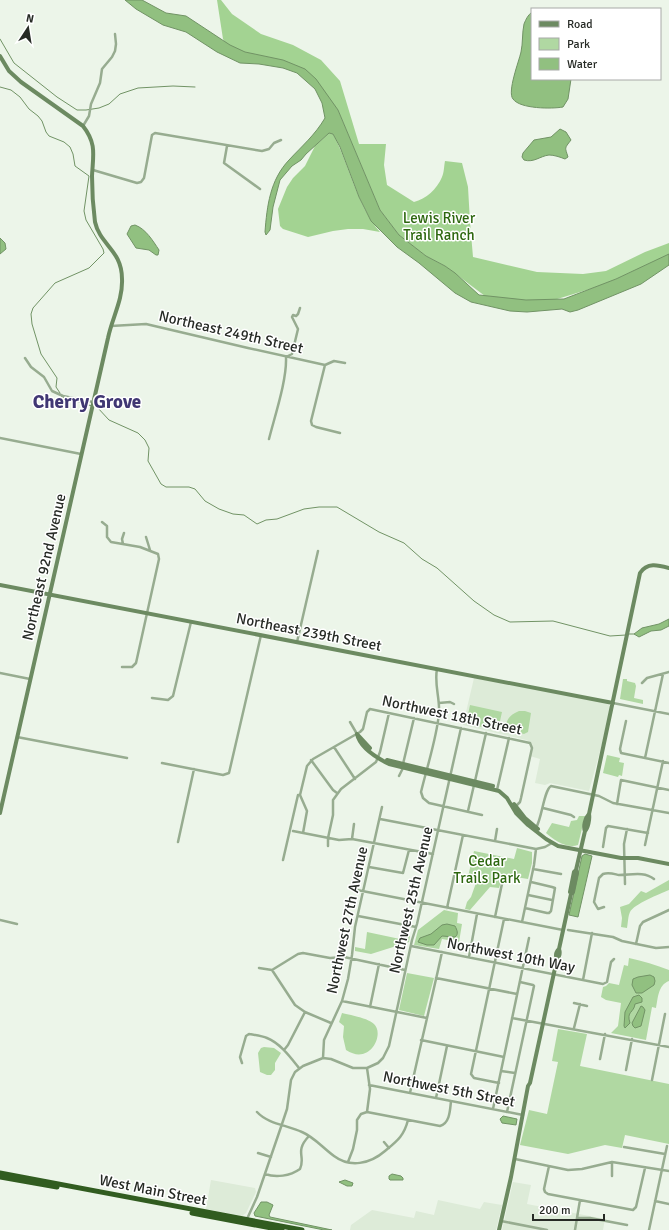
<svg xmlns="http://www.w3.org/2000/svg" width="669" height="1230" font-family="Signika,sans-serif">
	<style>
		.built { fill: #ddebd8 }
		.green { fill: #b0d8a2 }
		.forest { fill: #a3d392 }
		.water { fill: #91c080; stroke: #719365 }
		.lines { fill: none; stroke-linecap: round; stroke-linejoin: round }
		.stream { stroke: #719365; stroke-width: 1 }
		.street { stroke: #97ac90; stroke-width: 2.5 }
		.secondary { stroke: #6c8a61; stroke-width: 4 }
		.highway { stroke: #315c20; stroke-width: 5 }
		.labels { text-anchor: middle; stroke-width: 3; stroke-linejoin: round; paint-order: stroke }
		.park-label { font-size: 15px; fill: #2d670f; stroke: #fff }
		.street-label { font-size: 15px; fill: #262a25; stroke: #fff }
		.district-label { font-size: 19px; font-weight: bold; fill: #403773; stroke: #fff }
	</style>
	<rect width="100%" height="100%" fill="#ecf5e9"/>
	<path class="built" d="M474 678 608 703 610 707 602 744 589 791 550 783 545 785 535 783 540 759 530 756 532 746 530 742 526 740 463 725Z
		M211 1180 255 1188 256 1192 246 1213 242 1216 206 1209Z
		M513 1182 531 1185 527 1204 605 1219 603 1230H502Z
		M438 1200 480 1209 484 1202 502 1205 496 1230H350L351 1225 372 1210 414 1218 416 1211 434 1215Z"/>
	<path class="green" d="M623 679H627V681L635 683 636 686 634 698 643 700V704L620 699Z
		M470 705 502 712 498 730 466 724Z
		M519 711H525L531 713 528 732 524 734 505 729C506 719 510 715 519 711Z
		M607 755 620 758 619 762 624 763 622 776 619 775 618 777 603 773Z
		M579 816H585L578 845C567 849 554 840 546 833L552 823 569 827 571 821 577 820Z
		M517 848 532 852V863L528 879 503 875 499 888 490 887 470 910 465 909 467 902 471 897 476 883 467 881 474 851 514 859Z
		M669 880V890C660 894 634 904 630 912 628 916 628 923 627 928L621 927 622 918 620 907 629 904 641 891 646 893Z
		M444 910 458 913 457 923 462 924 459 942 442 939 439 949 414 945 418 930Z
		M367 932 400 939 401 934 410 936 409 942 371 954 355 951V947L365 949Z
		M629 958C643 961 656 965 669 970V981C658 985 658 998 656 1008L652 1007 646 1040 611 1033 618 1026 621 1003 606 1000 601 997 603 987 606 986 609 983 619 985 624 965 628 966Z
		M407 973 434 978 424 1016 399 1010Z
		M342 1013C350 1015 368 1018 374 1024 385 1034 370 1066 346 1050L343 1037 344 1026 339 1022Z
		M558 1029 587 1034 580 1066 669 1084V1144L625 1135 622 1148 605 1145 568 1154 520 1145 529 1110 547 1114 558 1062 552 1061Z
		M264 1047 274 1048 281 1053 275 1063V1070L271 1075H267L260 1072 258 1053 261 1048Z"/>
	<path class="forest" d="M217 0H221L232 14 261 34 293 45 321 60 340 81 359 144H386L384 165 387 185 414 202C426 199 437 189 442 177 444 173 444 166 445 161L462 163 468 187 470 222 473 257 537 272 583 274 606 271 645 252 669 243V255L603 285 554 300 518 301 485 296 445 266 426 256 399 235 380 210 338 110 302 73 244 54 226 44 223 39Z
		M329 133 333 134C350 166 356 204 380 232L363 229H348L333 231 308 237 283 229 280 226 278 209 287 187 293 178 305 166 315 146Z"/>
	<path class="water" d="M125 0H142L166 13 186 16 230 45 245 52 283 60 305 69 316 79 338 110 380 210 399 235 426 256 445 266 455 273 479 295 526 300 564 299 616 279 669 254V265L641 284 578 310 570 312 562 309 527 312 510 311 471 302 455 293 419 263 397 247 371 221 359 197 340 147 333 134 329 133 306 154 301 160 292 166 280 180 273 207 270 230 266 235 265 232C267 206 270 180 289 160 302 146 315 135 325 118L322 103 315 89 297 73 283 68 259 64 240 63 217 52 186 32 163 25 136 9Z
		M532 12V79H571L568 99 563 107C552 109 520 109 513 99 507 92 519 61 521 52 523 43 522 33 524 24 526 19 528 15 532 12Z
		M560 129 566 132 571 140C564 149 565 147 568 157L565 159C560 157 554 155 549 155 540 156 534 163 524 160L522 157 523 153 534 140 551 137Z
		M135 225C146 229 153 241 159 250L158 255H156L149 250 136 248 127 234 131 226Z
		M0 238 5 243 6 249 0 254Z
		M669 619V626L661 630 651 631 639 637 634 634 642 628 659 624Z
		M585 854 592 856 578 917 569 915 582 856Z
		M447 924 455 926C457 930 459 934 455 937L442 936 434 945H427L418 942 420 938 431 934 442 925Z
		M650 975 654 977 655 981 654 985 642 993H636L632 985 633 979 638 977Z
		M639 995 642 998V1002L635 1004C634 1013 626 1011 630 1023L625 1028 624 1026 625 1012 633 997Z
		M641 1006 643 1007 645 1010 641 1026 635 1028 633 1026 632 1023Z
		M503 1116 517 1119 516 1125 502 1123 500 1119Z
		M392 1174 401 1176 403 1178V1180H390L389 1179V1176Z
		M345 1180 353 1183 352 1186H347L339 1182Z
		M261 1202H267L273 1205 269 1215 270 1217 332 1230H324L255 1216 254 1213Z"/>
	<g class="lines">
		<path class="stream" d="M0 39 14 63 57 97 77 110H86L99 108 109 104 120 94 138 88 173 86 195 87
			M0 87 11 90 20 97 29 109 38 116 42 121 46 132 49 136 64 142 70 147 73 154 75 166 89 176 84 211 86 220 103 249 104 253 89 268 55 283 33 308 31 314 32 324 41 354 57 378 56 387 60 393
			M61 396 62 397 92 406
			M95 406 97 407 109 420 138 433 145 440 149 448 148 461 161 484 166 487H189L195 489 205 501 219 509 233 514 244 515 257 524 266 520 277 519 304 509 319 507H337L379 532 404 543 422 559 437 568 474 601 494 615 510 622 553 621 610 636 626 635
			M629 634H634"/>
		<path class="street" d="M83 126 89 116 91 104 100 83 102 69 112 57 115 51 116 44 115 34
			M227 146 224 163 260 189
			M93 170 137 183 141 182 144 178 152 135 155 133 262 151 269 149 274 143 281 140
			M111 326 146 324 248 348 325 365 334 361 345 363
			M25 358 31 367 44 377 52 391 63 396 93 402
			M325 365 311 421 312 425 316 427 340 433
			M0 438 81 454
			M269 439C275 415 287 380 286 357L292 354 298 329 292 317 293 315 296 316 298 314 300 308
			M102 522 107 526V537L111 542 140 547 158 554 159 559 136 663 132 667H122
			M146 537 150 550
			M123 544 122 539 124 533
			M297 642 318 551
			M437 669C434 684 440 698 439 713 437 737 427 767 421 792L423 798 429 803 482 815
			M0 673 30 679
			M642 683 647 678 669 672
			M152 698 168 700 173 696 191 622
			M439 703 450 702 454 704
			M613 703 669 714
			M626 721 620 749 621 753 669 763
			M350 722 357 734
			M17 737 127 758
			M334 747 355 779
			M645 758 663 674
			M311 760 333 790 337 793
			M162 763 223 775 229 773 261 635
			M403 764 414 718
			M399 776 403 768
			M475 781 486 733
			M497 790 509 738
			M617 804 621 780 669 790
			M543 808 571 815 574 817
			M468 811 474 785
			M380 819 536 849 545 847 552 843
			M536 828C542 818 544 790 551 786L599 796 613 803 669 813
			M293 831 339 840 352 839 433 854
			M303 833 307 811 300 795 307 766 313 759 360 732 363 729 367 712 370 709 530 743 532 748 521 798 520 802 515 807
			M352 839 354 824
			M495 841 497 829
			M178 842 194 769
			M645 845 663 761
			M328 846V838L333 815V800L341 789 376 762 380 752 389 713
			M603 847 606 828 608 826 648 833
			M283 860 298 795H300
			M369 867 403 873 409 850
			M533 869 561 874
			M625 884 624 844 627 829
			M352 889 563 930
			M528 895 552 900
			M604 907 598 909 594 902 599 878 603 874C609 872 614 874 619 875 631 875 644 871 654 879
			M447 908 463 835
			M525 908 547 913H549L551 911 555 888 552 887 531 882
			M358 916 416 927
			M495 917 503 879 506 876
			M0 920 17 924
			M522 922 534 865 536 849
			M568 930 613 937 622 941 656 948 669 947
			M636 944 640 926 643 922 669 910
			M411 946 603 984 607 982 611 962 614 959
			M469 957 477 914
			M259 968 272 970
			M272 970 298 954 303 953 330 958 344 957 405 970
			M272 970 295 1005 305 1012 331 1023
			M436 978 517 994
			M583 980 592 933
			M342 1001 427 1018
			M574 1003 587 1006
			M370 1007 379 964
			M512 1018 669 1047
			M574 1028 580 1004
			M421 1040 504 1057
			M284 1050 288 1045 305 1012
			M323 1058 324 1040 342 1001 348 979 352 955 355 927 382 807
			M600 1059 605 1034
			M242 1063 240 1057 246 1036 249 1034C255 1035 262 1036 267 1038 280 1043 291 1058 299 1068
			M626 1070 632 1039
			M501 1071 515 1073
			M652 1080 665 1014
			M499 1083 474 1078 471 1074 504 919
			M369 1085 523 1115
			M410 1093C420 1046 432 999 442 952
			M436 1098 447 1046
			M493 1109 529 938
			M257 1112C268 1124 287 1125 302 1132 314 1137 323 1148 334 1156 350 1168 370 1164 385 1151 397 1141 404 1136 408 1120
			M367 1112 440 1126C450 1123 450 1110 451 1101
			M507 1112 534 986 533 985 520 982
			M384 1142 389 1148
			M624 1147 665 1154
			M258 1153 271 1157
			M515 1159 568 1170 582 1169 612 1162 669 1171
			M348 1162 353 1149 357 1130V1120L361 1114 367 1112 370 1089 367 1068
			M612 1162V1176
			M549 1166 544 1189 545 1192 548 1194 633 1210 636 1207 645 1168
			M265 1174C276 1178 290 1176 300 1169 306 1156 294 1152 309 1136
			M655 1201 669 1204
			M577 1218H590L627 1225
			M247 1219 257 1197 282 1124 287 1109 291 1080 295 1072 303 1066 323 1058 331 1059 353 1068H367L378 1063 383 1058 389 1046 412 940 417 924 461 728
			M501 1221 547 1230
			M575 1230 580 1200
			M649 1230 667 1146"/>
		<path class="secondary" d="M0 56 9 71 21 82 83 126C97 144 93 155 92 176 92 190 93 207 95 222 100 245 122 250 122 279 123 300 112 318 108 338L0 813
			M0 585 613 703
			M357 734C360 748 377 758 389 764L499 791 507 798 516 813 528 825 546 839 558 846 621 858H638L669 864
			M357 734 370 748
			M387 760 493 786
			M514 804 525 818 538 829
			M585 831C588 828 590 819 589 814L640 573C647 562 658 565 669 568
			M570 892 574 872 576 870
			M557 959C555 955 556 952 559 949
			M499 1230 511 1177 528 1086 530 1083 557 959C560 956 560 952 559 949L571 894 573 892 577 873 576 870 585 831C583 827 585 818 589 814"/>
		<path class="highway" d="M0 1173 302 1230
			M0 1177 57 1187
			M192 1213 282 1230"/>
	</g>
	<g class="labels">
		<g class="park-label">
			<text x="439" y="223">Lewis River<tspan x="439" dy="17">Trail Ranch</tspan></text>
			<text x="487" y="866">Cedar<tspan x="487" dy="17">Trails Park</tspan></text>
		</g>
		<g class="street-label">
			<text transform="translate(231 332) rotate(13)" y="5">Northeast 249th Street</text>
			<text transform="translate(44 567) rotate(-77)" y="5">Northeast 92nd Avenue</text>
			<text transform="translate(309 632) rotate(11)" y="5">Northeast 239th Street</text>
			<text transform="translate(452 715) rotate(12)" y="5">Northwest 18th Street</text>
			<text transform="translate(411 900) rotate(-77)" y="5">Northwest 25th Avenue</text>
			<text transform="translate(347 920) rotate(-78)" y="5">Northwest 27th Avenue</text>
			<text transform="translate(511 955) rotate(11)" y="5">Northwest 10th Way</text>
			<text transform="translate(449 1089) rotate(11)" y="5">Northwest 5th Street</text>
			<text transform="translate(153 1190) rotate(11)" y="5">West Main Street</text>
		</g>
		<g class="district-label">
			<text x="87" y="408">Cherry Grove</text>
		</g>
	</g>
	<rect x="531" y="8" width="130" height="72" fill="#ffffff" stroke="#a8aaa8"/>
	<rect x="539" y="21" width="20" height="6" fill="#6c8a61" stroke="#a8aaa8"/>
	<text x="567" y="28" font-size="12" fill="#262a25">Road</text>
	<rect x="539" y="38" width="20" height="12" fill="#b0d8a2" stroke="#a8aaa8"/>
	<text x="567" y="48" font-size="12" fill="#262a25">Park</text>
	<rect x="539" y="58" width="20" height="12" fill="#91c080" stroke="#a8aaa8"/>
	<text x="567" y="68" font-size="12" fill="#262a25">Water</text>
	<g transform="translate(28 28) rotate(12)" stroke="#ffffff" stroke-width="3" paint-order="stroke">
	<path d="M0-3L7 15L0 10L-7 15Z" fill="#262a25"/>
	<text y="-6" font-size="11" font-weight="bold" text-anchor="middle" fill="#262a25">N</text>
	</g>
	<path d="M533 1214v6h71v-6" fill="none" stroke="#262a25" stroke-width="2"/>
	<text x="539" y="1214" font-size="12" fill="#262a25" stroke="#ffffff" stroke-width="3" paint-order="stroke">200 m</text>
</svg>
